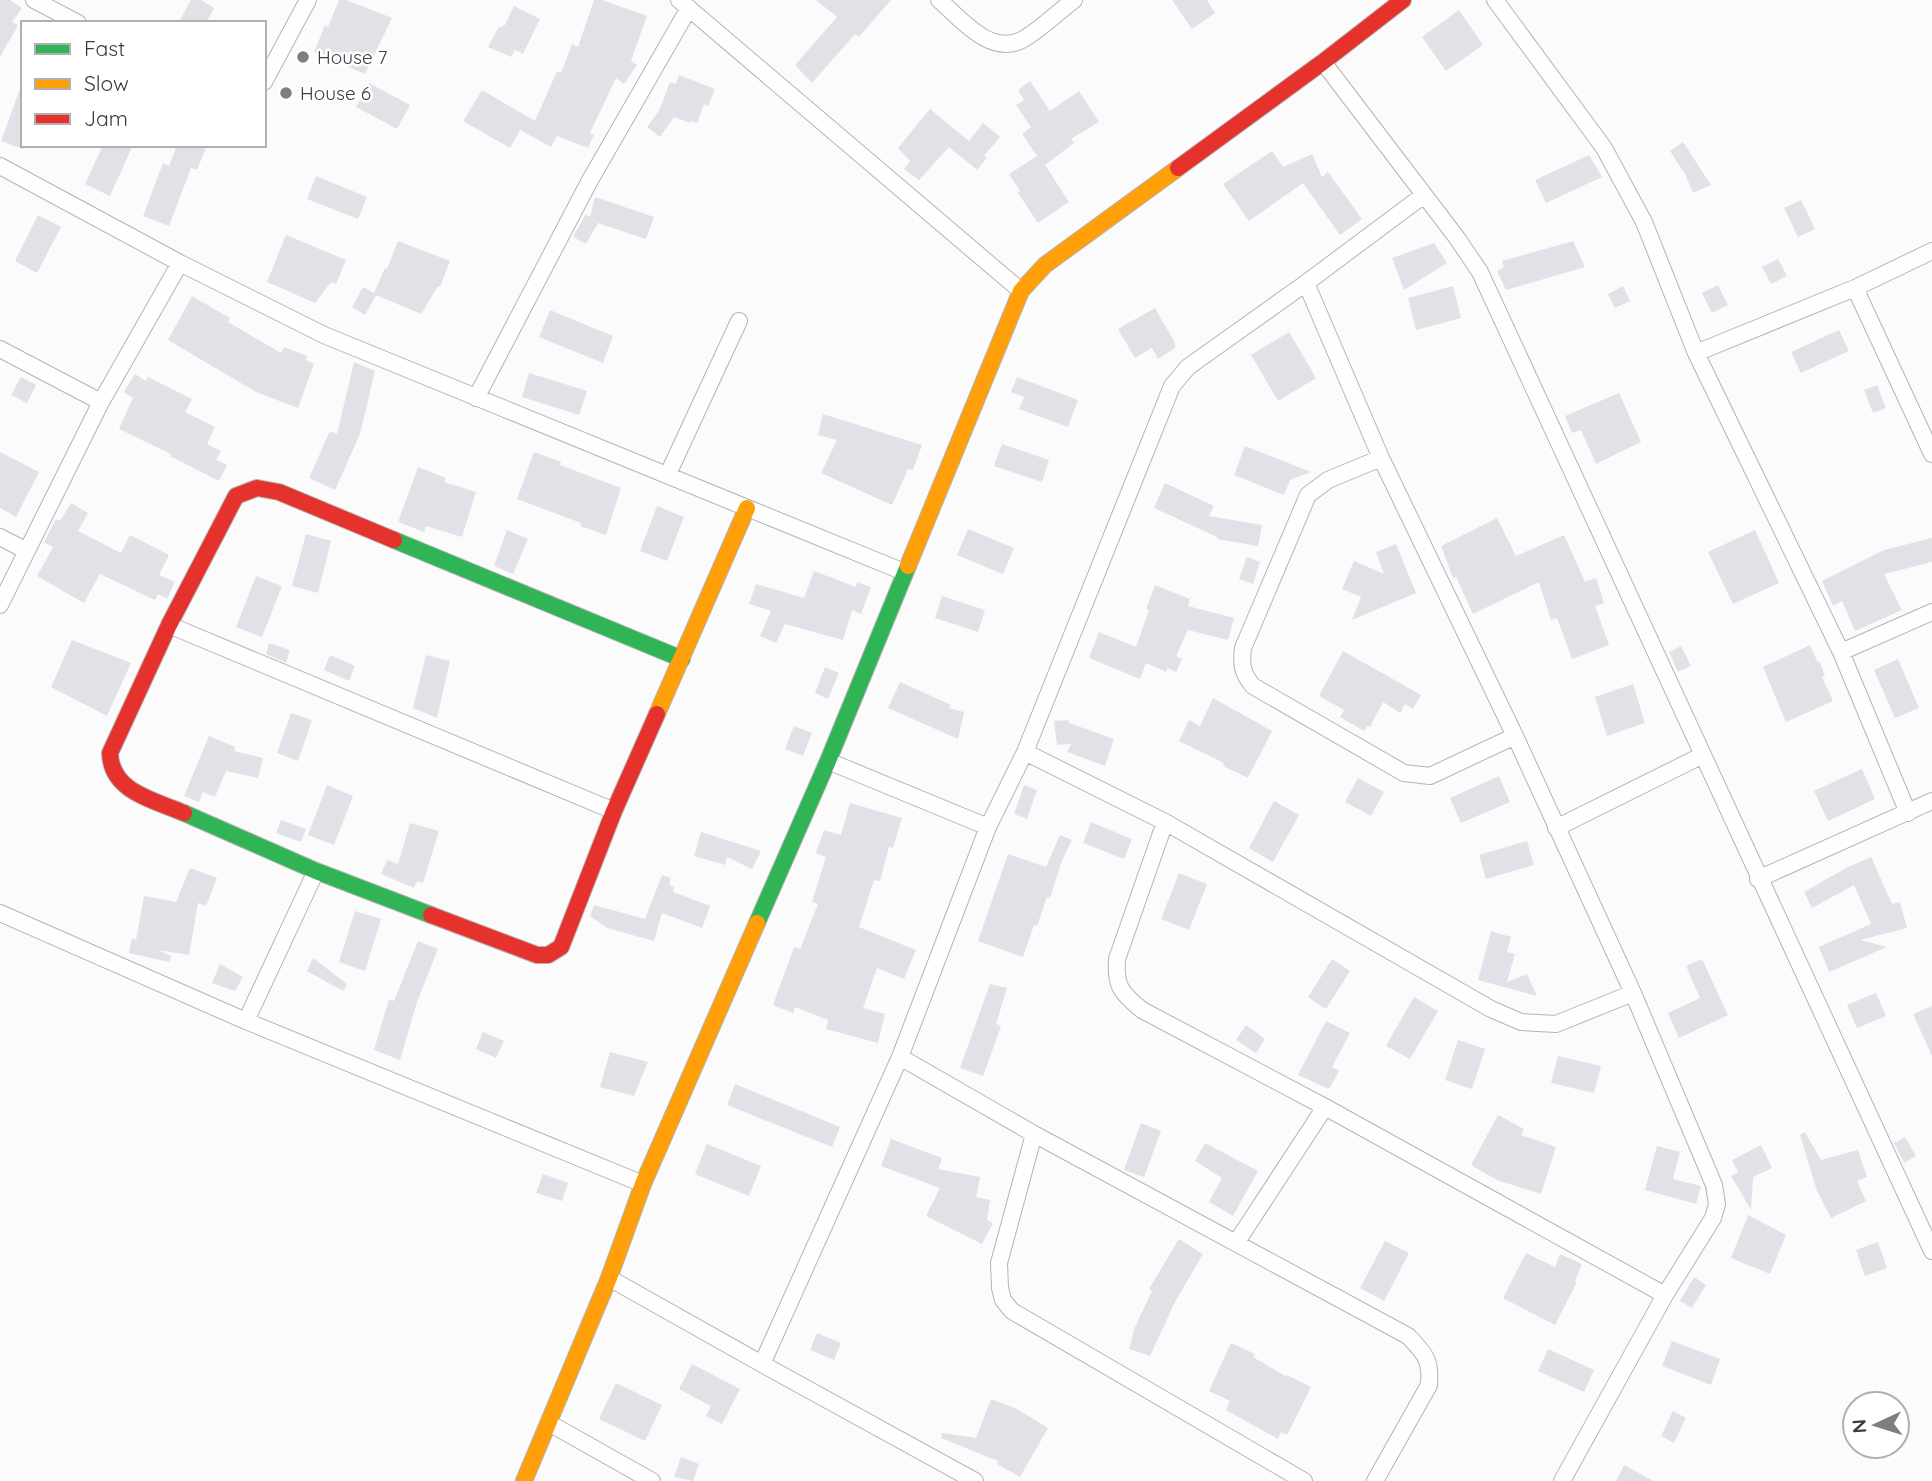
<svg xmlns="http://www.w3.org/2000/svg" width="1932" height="1481" font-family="Quicksand,sans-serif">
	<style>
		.building { fill: #e1e2e8 }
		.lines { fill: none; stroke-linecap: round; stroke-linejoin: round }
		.street-casing { stroke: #b4b4b6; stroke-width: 18 }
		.fast-casing { stroke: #b4b4b6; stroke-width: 18 }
		.slow-casing { stroke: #b4b4b6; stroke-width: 18 }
		.jam-casing { stroke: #b4b4b6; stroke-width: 18 }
		.street { stroke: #fefeff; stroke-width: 16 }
		.fast { stroke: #30b455; stroke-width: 16 }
		.slow { stroke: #ff9f0a; stroke-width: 16 }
		.jam { stroke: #e5322d; stroke-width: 16 }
		.poi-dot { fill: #7e7e81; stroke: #fff; stroke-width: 2.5 }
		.labels { text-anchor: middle; stroke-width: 5; stroke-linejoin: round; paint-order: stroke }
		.poi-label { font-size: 19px; fill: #3a3a3f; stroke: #fff; text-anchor: start }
	</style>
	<rect width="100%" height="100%" fill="#fbfbfc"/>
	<path class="building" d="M0 0H10L22 8 12 22 18 25 0 57Z
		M191 0H201L214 8 206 23H178Z
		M339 0H346L392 18 365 74 314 52 325 25 328 27Z
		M594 0H602L647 16 631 61 637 65 624 84 616 78 590 133 594 135 588 148 557 136 551 147 520 130 510 148 463 121 482 90 535 121 557 71 561 73 572 44 578 47Z
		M816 0H891L859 37 855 34 812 83 795 65 837 17Z
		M1172 0H1207L1215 13 1192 29Z
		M514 6 540 19 523 54 515 50 511 57 488 47 498 28 505 25Z
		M1459 10 1483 45 1446 71 1422 37Z
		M679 75 715 89 708 106 704 104 697 123 692 121 690 123 674 117 660 137 647 127 659 111 670 82 676 84Z
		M1030 81 1050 111 1079 91 1099 122 1071 139 1074 143 1045 165 1069 202 1038 223 1018 193 1020 191 1009 174 1037 156 1022 134 1031 127 1016 105 1024 100 1018 90Z
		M369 83 410 105 397 129 356 107Z
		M21 86 23 87V149L1 141Z
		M930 109 969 141 983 123 1000 137 984 156 987 158 977 170 949 147 919 180 904 169 910 161 898 148Z
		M1683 142 1711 185 1693 193 1685 174 1670 151Z
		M103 145H133L110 196 85 184Z
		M177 145H207L197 170 191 168 169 226 143 216 163 163 169 166Z
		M1272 151 1283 167 1312 154 1322 177 1328 172 1362 219 1340 235 1303 183 1249 221 1223 184Z
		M1589 155 1602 177 1546 203 1535 180Z
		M316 176 367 197 358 219 307 199Z
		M595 197 654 217 646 239 598 223 586 244 573 237 586 214 590 217Z
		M1801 200 1815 229 1798 237 1784 208Z
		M38 215 61 227 37 273 15 261Z
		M286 235 346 260 336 284 331 282 315 303 267 282Z
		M398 241 450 261 440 287 438 286 421 314 376 295 365 315 352 307 363 287 374 293 385 268 387 269Z
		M1573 241 1585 267 1506 290 1497 271 1504 267 1502 261Z
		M1434 243 1447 263 1404 290 1392 258Z
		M1778 259 1787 276 1771 284 1762 267Z
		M1718 285 1728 305 1712 313 1702 293Z
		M1453 286 1461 318 1416 330 1408 298Z
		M1623 286 1630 301 1615 308 1608 294Z
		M192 296 230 318 228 322 281 353 284 347 307 356 306 360 314 364 298 408 256 392 168 340Z
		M1155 308 1175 343V348L1158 359 1152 348 1135 358 1118 329Z
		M550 310 613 336 603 363 539 337Z
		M1839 330 1849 351 1801 373 1791 352Z
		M1289 332 1316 378 1278 401 1251 355Z
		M354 362 375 371 360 434 335 490 309 478 330 431 337 434Z
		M529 373 587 391 579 415 522 397Z
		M135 374 146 381 148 377 192 399 185 412 215 427 207 444 221 451 216 460 227 465 219 481 170 456 171 454 119 429 133 398 124 392Z
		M21 377 36 385 27 403 11 395Z
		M1017 377 1078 400 1068 427 1019 409 1024 397 1011 392Z
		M1877 385 1886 408 1873 413 1864 390Z
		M1619 393 1641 442 1596 464 1581 430 1572 433 1565 416Z
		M823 414 922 445 913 470 908 469 892 505 821 473 837 440 818 435Z
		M1002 444 1049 460 1042 482 994 466Z
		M1245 446 1311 472 1290 480 1284 495 1234 475Z
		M0 452 39 472 16 517 0 508Z
		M534 452 561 462 560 465 621 488 606 535 580 526 581 523 517 499Z
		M418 467 446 478 444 482 476 492 462 537 426 526 424 532 398 522Z
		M1165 483 1214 506 1209 516 1262 525 1258 546 1217 539V537L1154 508Z
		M71 503 88 513 78 531 121 553 130 535 169 555 159 575 175 582 167 599 158 594 155 600 100 574 84 603 37 576 53 547 44 542 56 519 60 521Z
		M657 506 684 517 667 561 640 551Z
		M1497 518 1516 556 1564 535 1585 582 1596 578 1604 603 1595 606 1609 645 1572 659 1557 618 1551 620 1539 582 1473 614 1456 577 1453 578 1441 546Z
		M968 529 1014 548 1003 574 957 555Z
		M507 530 528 539 513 574 494 566Z
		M1755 530 1779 583 1733 604 1708 552Z
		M306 534 331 541 318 593 292 586Z
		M1932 538V562L1884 574 1902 610 1855 631 1842 601 1833 606 1822 581 1884 550Z
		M1396 544 1416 593 1352 620 1361 597 1342 589 1354 561 1384 574 1376 552Z
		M1247 557 1260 562 1253 584 1239 579Z
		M814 571 856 587 857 582 871 587 861 614 852 610 843 640 785 624 776 643 760 636 771 611 749 604 756 584 804 598Z
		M256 576 282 586 262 637 236 627Z
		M1155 585 1190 599 1188 606 1234 618 1228 640 1188 630 1176 656 1182 659 1176 672 1168 668 1166 672 1146 663 1140 679 1089 658 1099 632 1136 647 1149 610 1146 609Z
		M942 596 985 610 978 632 935 618Z
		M72 640 131 663 107 716 51 687Z
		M269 643 290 650 286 663 266 654Z
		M1810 645 1818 663 1820 662 1825 676 1822 677 1833 701 1786 722 1763 667Z
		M1681 646 1691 666 1678 672 1669 652Z
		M1343 651 1421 695 1413 709 1405 704 1400 713 1383 702 1370 727 1367 726 1364 731 1340 717 1344 710 1319 696Z
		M330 655 355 666 349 681 324 670Z
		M426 655 450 661 437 718 413 708Z
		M1898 659 1919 708 1895 718 1874 670Z
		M825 667 839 673 828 699 815 693Z
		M900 682 951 705 949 708 964 712 958 739 888 708Z
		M1633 684 1645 723 1607 736 1595 697Z
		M1213 698 1272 731 1248 778 1223 766 1224 763 1179 741 1189 720 1200 726Z
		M291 713 312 720 298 761 277 753Z
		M1068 720 1069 723 1114 739 1105 766 1067 752 1071 744 1057 745 1054 721Z
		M794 726 812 733 803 756 785 749Z
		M209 736 235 747 234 751 263 758 258 778 226 771 215 797 203 792 199 802 184 796Z
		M1862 769 1875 799 1828 821 1814 791Z
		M1499 776 1510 802 1461 823 1450 798Z
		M1358 778 1384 792 1371 816 1345 802Z
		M327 785 353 796 334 845 308 835Z
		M1024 785 1037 790 1027 819 1014 814Z
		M1274 801 1299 815 1273 862 1249 848Z
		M850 803 902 818 893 848 889 847 880 881 874 880 859 927 916 950 904 979 877 968 863 1008 885 1014 878 1043 826 1029 828 1020 795 1007 793 1013 773 1005 794 947 800 949 818 904 812 902 826 857 816 853 824 830 841 835Z
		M281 820 306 829 301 842 276 833Z
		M1091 822 1132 839 1124 859 1083 843Z
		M410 823 439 831 423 883 417 881 414 888 381 874 387 860 398 864Z
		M701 832 761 851 752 869 727 857 725 865 694 856Z
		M1060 835 1072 840 1061 863 1050 898 1047 897 1037 926 1034 925 1023 957 978 941 1008 854 1046 867Z
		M1527 841 1534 865 1486 879 1479 855Z
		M1871 857 1892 904 1900 902 1907 928 1860 940 1887 947 1829 972 1819 947 1871 924 1854 885 1812 908 1804 892 1846 868Z
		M190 868 217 878 206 906 198 903 189 955 158 950 171 956 169 962 129 953 132 938 136 940 144 896 176 902Z
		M1179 873 1207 884 1189 930 1161 919Z
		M662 875 671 878 669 885 674 887 673 892 710 906 702 928 662 913 654 941 607 928 590 916 594 905 645 919Z
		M355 911 381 919 365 971 339 962Z
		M1491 931 1511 937 1507 952 1515 954 1507 982 1527 974 1537 996 1478 980Z
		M418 941 438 949 417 1002 400 1060 374 1050 389 999 394 1001Z
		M313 958 347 984 343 991 307 971Z
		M1332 959 1350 971 1326 1009 1308 997Z
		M1702 959 1728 1015 1679 1038 1668 1013 1700 998 1686 966Z
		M220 964 243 977 235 991 212 983Z
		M990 984 1007 988 996 1024 1001 1026 983 1076 960 1068Z
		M1876 993 1886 1016 1857 1028 1847 1005Z
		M1414 997 1438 1011 1410 1059 1386 1046Z
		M1932 1006V1056L1913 1014Z
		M1326 1021 1350 1033 1332 1067 1339 1071 1329 1089 1298 1075Z
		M1246 1025 1265 1039 1256 1053 1236 1040Z
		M483 1032 504 1041 496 1058 476 1049Z
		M1458 1040 1485 1049 1472 1089 1445 1080Z
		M610 1052 648 1062 634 1096 600 1087Z
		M1558 1056 1601 1066 1594 1093 1551 1083Z
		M735 1084 840 1127 832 1147 727 1105Z
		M1498 1115 1524 1129 1521 1135 1556 1147 1541 1194 1497 1180 1471 1165Z
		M1141 1123 1161 1131 1144 1177 1124 1170Z
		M1805 1132 1821 1160 1858 1150 1867 1177 1857 1181 1866 1201 1831 1218 1817 1191 1800 1135Z
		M1905 1137 1916 1156 1904 1163 1894 1143Z
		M891 1139 942 1158 938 1169 980 1177 976 1197 990 1200 987 1220 993 1223 982 1244 926 1216 940 1188 881 1166Z
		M1205 1143 1258 1171 1233 1216 1209 1202 1222 1178 1195 1161Z
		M707 1144 761 1166 749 1196 695 1174Z
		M1761 1145 1772 1168 1753 1177 1751 1210 1731 1176 1738 1172 1732 1160Z
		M1657 1146 1680 1152 1673 1179 1701 1186 1696 1204 1645 1190Z
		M543 1174 568 1183 562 1201 536 1193Z
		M1748 1215 1786 1235 1770 1274 1731 1258Z
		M1179 1239 1203 1254 1175 1302 1150 1356 1129 1349 1135 1327 1152 1291 1149 1289Z
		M1385 1241 1409 1253 1384 1301 1360 1288Z
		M1878 1242 1887 1268 1865 1276 1856 1250Z
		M1526 1253 1555 1267 1560 1254 1582 1264 1575 1281 1577 1282 1555 1325 1503 1298Z
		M1694 1277 1706 1285 1692 1308 1680 1301Z
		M817 1333 841 1343 834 1360 810 1350Z
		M1672 1341 1720 1359 1711 1385 1662 1366Z
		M1231 1343 1255 1354 1253 1357 1287 1377V1375L1311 1387 1287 1435 1281 1432 1278 1439 1249 1423 1226 1410 1230 1401 1209 1391Z
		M1548 1349 1594 1370 1584 1392 1538 1371Z
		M692 1364 740 1389 722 1424 706 1416 711 1406 679 1389Z
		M616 1383 662 1405 645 1441 599 1419Z
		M991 1399 1017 1409 1048 1428 1020 1477 997 1464 998 1461 941 1438 942 1433 976 1438Z
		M1673 1411 1686 1418 1674 1443 1661 1436Z
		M681 1457 699 1464 693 1481 674 1477Z
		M1624 1465 1654 1481H1616Z"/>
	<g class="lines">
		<defs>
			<path id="street" d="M34 0 78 23
				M679 0 1021 291
				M939 0C961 19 990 56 1022 40 1040 30 1058 12 1074 0
				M1495 0 1604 148 1644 222 1696 353 1841 652 1908 813
				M1323 62 1457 238 1480 272 1932 1251
				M264 82 308 0
				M0 166 180 263 324 335 904 572
				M1306 283 1381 458 1515 736 1633 993 1714 1185 1717 1204 1713 1218 1665 1295 1562 1481
				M1855 288 1932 454
				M0 349 101 402
				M1696 353 1855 288 1932 251
				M476 398 589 182 689 8
				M1381 458 1328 480 1308 495 1243 648C1241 665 1242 673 1253 686L1404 773 1430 776 1515 736
				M668 474 739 321
				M0 537 27 551
				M0 605 101 402 180 263
				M169 625 614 811
				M1841 652 1932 612
				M1025 752 1165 822 1491 1009 1521 1022 1556 1024 1633 993
				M828 761 988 827
				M1165 822 1117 959C1115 986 1121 993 1142 1010L1325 1107 1665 1295
				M1556 828 1703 755
				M1758 879 1932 801
				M0 913 246 1021 643 1184
				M246 1021 316 871
				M900 1057 1034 1134 1408 1336C1425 1354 1431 1359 1429 1385L1375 1481
				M1034 1134 999 1263 1000 1288 1003 1300 1012 1311 1304 1481
				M1236 1243 1325 1107
				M609 1278 762 1364 975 1481
				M762 1364 900 1057 988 827 1025 752 1172 386 1188 367 1306 283 1424 195
				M549 1423 652 1481"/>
			<path id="fast" d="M394 540 682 659
				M184 813 316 871 431 915
				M757 923 828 761 908 566"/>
			<path id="slow" d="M908 566 1021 291 1045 265 1178 168
				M657 714 747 508
				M524 1481 609 1278 643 1184 757 923"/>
			<path id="jam" d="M1178 168 1323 62 1403 0
				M184 813C154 800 111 792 110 753L169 625 236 496 257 488 279 492 394 540
				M431 915 537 955H548L561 947 614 811 657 714"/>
		</defs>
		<use href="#street" class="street-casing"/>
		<use href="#fast" class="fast-casing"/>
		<use href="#slow" class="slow-casing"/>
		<use href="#jam" class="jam-casing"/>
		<use href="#street" class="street"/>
		<use href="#fast" class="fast"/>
		<use href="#slow" class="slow"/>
		<use href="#jam" class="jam"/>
	</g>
	<g class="poi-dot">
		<circle cx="303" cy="57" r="7"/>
		<circle cx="286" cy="93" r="7"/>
	</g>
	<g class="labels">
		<g class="poi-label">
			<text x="317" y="64">House 7</text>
			<text x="300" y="100">House 6</text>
		</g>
	</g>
	<rect x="21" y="21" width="245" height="126" fill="#ffffff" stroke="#b0b0b2" stroke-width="2"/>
	<rect x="35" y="44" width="35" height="10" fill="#30b455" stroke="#b0b0b2" stroke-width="2"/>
	<text x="84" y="56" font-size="21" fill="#3a3a3f">Fast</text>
	<rect x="35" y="79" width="35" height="10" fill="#ff9f0a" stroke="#b0b0b2" stroke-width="2"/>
	<text x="84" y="91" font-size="21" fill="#3a3a3f">Slow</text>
	<rect x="35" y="114" width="35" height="10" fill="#e5322d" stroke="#b0b0b2" stroke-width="2"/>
	<text x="84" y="126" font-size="21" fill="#3a3a3f">Jam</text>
	<g transform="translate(1876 1425) rotate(266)"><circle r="33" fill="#ffffff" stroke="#b0b0b2" stroke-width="2"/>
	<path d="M0-5L12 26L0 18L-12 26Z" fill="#7e7e81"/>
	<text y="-10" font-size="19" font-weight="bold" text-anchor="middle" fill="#3a3a3f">N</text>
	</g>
</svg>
